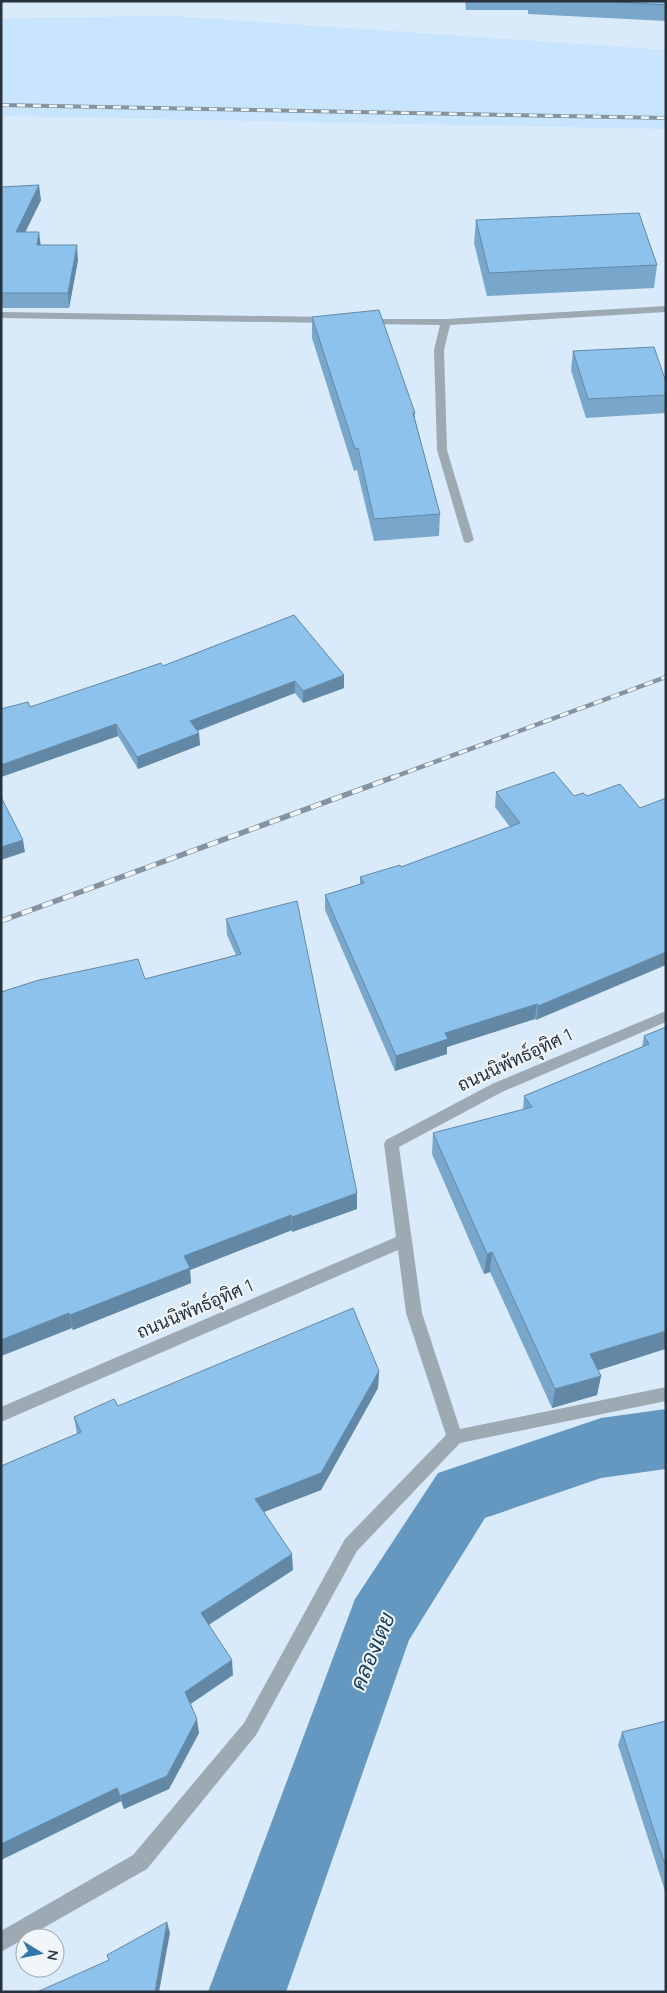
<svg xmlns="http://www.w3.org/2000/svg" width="667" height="1993" font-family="Quicksand,Sarabun,sans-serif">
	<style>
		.built { fill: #c8e5fd }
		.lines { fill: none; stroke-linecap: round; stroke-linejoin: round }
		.canal { fill: #6598c1; fill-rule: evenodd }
		.minor { fill: #9daab4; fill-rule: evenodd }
		.rail-far2-casing { stroke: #84939f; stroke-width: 4 }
		.rail-far1-casing { stroke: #84939f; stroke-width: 4.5 }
		.rail-casing { stroke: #84939f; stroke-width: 5.5 }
		.rail-far2 { stroke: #f1f6fb; stroke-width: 2.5; stroke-dasharray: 8; stroke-linecap: butt }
		.rail-far1 { stroke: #f1f6fb; stroke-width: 3; stroke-dasharray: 9; stroke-linecap: butt }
		.rail { stroke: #f1f6fb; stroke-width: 4; stroke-dasharray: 11; stroke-linecap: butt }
		.wall { fill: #79a7cc }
		.shaded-wall { fill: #6388a6 }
		.building { fill: #8dc2ed; stroke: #6388a6 }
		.labels { text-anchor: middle; stroke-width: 4; stroke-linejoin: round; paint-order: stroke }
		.street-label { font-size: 18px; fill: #27323c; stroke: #f1f6fb }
		.near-water-label { font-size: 22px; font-style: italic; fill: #173f5c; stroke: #f1f6fb }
	</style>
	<rect width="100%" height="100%" fill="#d9ebfa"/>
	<path class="built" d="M174 16 666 50V129L1 116V18Z"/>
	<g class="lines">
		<path class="canal" d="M666 1409V1469L601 1478 485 1518 409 1640 286 1992H208L355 1599 438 1473 601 1418Z"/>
		<path class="minor" d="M666 306V312L450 325 444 350 447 450 474 540 468 543 464 542 437 450 434 350 440 325 364 324 361 323V319H446Z
			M1 312 330 317 335 320 330 323 1 318Z
			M666 1011V1022L502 1092 399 1147 422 1313 460 1429 666 1387V1401L460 1443 357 1551 256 1735 147 1869 1 1952V1931L133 1855 244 1723 345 1539 446 1435 406 1313 398 1250 1 1422V1407L396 1237 384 1144 386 1140 492 1084Z"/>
		<defs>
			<path id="rail-far2" d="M1 105 666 118"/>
			<path id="rail-far1" d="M391 778 666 677"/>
			<path id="rail" d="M1 921 394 777"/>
		</defs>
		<use href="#rail-far2" class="rail-far2-casing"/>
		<use href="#rail-far1" class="rail-far1-casing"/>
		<use href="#rail" class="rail-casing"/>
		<use href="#rail-far2" class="rail-far2"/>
		<use href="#rail-far1" class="rail-far1"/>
		<use href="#rail" class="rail"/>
	</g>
	<path class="wall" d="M465 1H666V21L528 14V10H466Z
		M1 187 41 200 25 232 41 245 78 260 69 308H1Z
		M476 220 657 265 654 288 487 296 474 243Z
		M312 317 415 413V419L440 514 439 536 374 541 357 470 354 471 312 338Z
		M573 351 666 395V413L586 418 571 370Z
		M294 615 344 688 303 703 295 693 198 731 200 745 138 769 118 736 1 777V709L30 707 163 666Z
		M496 792 574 796 536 1020 535 1019 447 1047V1054L395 1071 325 910V895L360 884V877L401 867 510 827 495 807Z
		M226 919 357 1209 292 1232V1230L190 1270 191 1283 73 1330 72 1328 1 1356 145 979 236 955 227 935Z
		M666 1027V1352L665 1349 598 1370 601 1376 597 1395 552 1408 490 1272 484 1274 432 1154 433 1133 523 1110 524 1096 642 1047 644 1036Z
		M379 1371 378 1388 321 1490 264 1512 293 1570 209 1625 233 1675 191 1704 199 1733 169 1789 124 1809 121 1801 1 1860V1466L77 1434 74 1417 118 1406Z
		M666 1721V1890L665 1891 618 1745 622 1732Z"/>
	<path class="shaded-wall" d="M39 185 41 200 18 247 16 232Z
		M39 232 41 247 37 245Z
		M77 245 78 260 69 308 68 293Z
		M344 675V688L303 703V691Z
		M295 681V693L191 733 190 721Z
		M116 724 118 736 1 777V765Z
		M199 733 200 745 138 769 137 757Z
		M23 840 25 852 1 860V847Z
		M666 952V965L536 1020 538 1006Z
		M537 1004 535 1019 447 1047V1054L395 1071 396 1056 445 1033Z
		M357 1193V1209L292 1232V1217Z
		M291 1215 292 1230 190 1270 191 1283 73 1330 70 1315 184 1256Z
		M492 1252 490 1272 484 1274 487 1254Z
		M69 1313 72 1328 1 1356V1340Z
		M666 1331V1345L665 1349 587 1374 590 1354Z
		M379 1371 378 1388 321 1490 256 1515 255 1499Z
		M601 1376 597 1395 552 1408 555 1389Z
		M292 1554 293 1570 203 1628 201 1613Z
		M232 1660 233 1675 187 1706 185 1692Z
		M197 1719 199 1733 169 1789 124 1809 120 1796Z
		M117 1788 121 1801 1 1860V1844Z
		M167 1922 170 1933 159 1992H155Z"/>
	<path class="building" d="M602 1H666V5Z
		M39 185 16 232H39L37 245H77L68 293H1V187Z
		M639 213 657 265 489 273 476 220Z
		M379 310 415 413H413L440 514 374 519 358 448 355 449 312 317Z
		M654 347 666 382V395L588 399 573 351Z
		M294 615 344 675 303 691 295 681 190 721 199 733 137 757 116 724 1 765V709L28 702 30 707 161 663 163 666Z
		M554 772 574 796 583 793 587 796 620 784 640 808 666 798V952L538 1006 537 1004 445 1033 448 1039 396 1056 325 895 364 883 360 877 400 865 401 867 520 823 496 792Z
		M1 797 23 840 1 847Z
		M297 901 357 1193 292 1217 291 1215 184 1256 190 1268 70 1315 69 1313 1 1340V992L39 980 138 959 145 979 241 954 226 919Z
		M666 1027V1331L590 1354 601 1376 555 1389 492 1252 487 1254 433 1133 532 1107 524 1096 649 1044 644 1036Z
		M353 1308 379 1371 321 1473 255 1499 292 1554 201 1613 232 1660 185 1692 197 1719 167 1776 120 1796 117 1788 1 1844V1466L81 1432 74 1417 114 1399 118 1406Z
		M666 1721V1868L622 1732Z
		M167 1922 155 1992H37L109 1960 107 1955Z"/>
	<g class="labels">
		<g class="street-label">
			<text transform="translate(515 1060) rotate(-25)" y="6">ถนนนิพัทธ์อุทิศ 1</text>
			<text transform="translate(195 1309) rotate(-23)" y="6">ถนนนิพัทธ์อุทิศ 1</text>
		</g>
		<g class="near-water-label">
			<text transform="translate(372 1651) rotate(-67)" y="8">คลองเตย</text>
		</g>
	</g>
	<rect width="667" height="1993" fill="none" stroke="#27323c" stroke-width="5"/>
	<g transform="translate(40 1953) rotate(100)"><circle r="24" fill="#f1f6fb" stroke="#a0a8af"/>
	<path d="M0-4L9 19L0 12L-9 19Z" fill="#3077ab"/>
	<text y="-8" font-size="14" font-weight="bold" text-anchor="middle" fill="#27323c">N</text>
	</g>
</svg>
